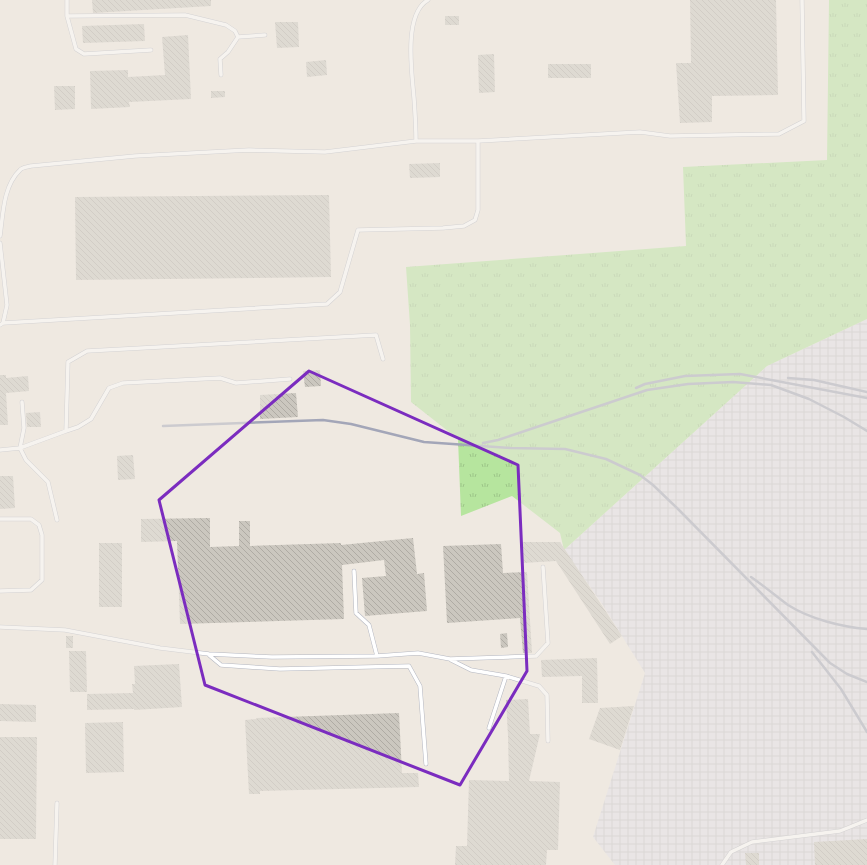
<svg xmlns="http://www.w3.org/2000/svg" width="867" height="865" font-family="'Work Sans',sans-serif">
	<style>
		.industrial { fill: url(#industrial-grid) }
		.grass { fill: url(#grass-tufts) }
		.building { fill: url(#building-back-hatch) }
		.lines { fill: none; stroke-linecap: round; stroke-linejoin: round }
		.lane-casing { stroke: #b4b7c1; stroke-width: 4.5 }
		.lane { stroke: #fff; stroke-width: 3.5 }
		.rail { stroke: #a3a6b8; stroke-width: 2.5 }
		.marked { fill: none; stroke: #7b2cbf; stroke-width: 3; stroke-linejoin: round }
	</style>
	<defs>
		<pattern id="industrial-grid" width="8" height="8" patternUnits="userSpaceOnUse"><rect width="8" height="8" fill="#e3e1e8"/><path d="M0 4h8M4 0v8" fill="none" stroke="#c3c1c7"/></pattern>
		<pattern id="grass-tufts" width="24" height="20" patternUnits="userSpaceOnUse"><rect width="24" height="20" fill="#b6e59e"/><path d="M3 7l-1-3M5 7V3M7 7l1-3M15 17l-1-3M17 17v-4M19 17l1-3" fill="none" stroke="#9dc588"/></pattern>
		<pattern id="building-back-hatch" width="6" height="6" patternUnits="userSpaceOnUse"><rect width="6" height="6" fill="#cbc7bf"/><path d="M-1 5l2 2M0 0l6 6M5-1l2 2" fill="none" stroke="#afaba4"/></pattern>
	</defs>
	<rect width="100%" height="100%" fill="#efe9e1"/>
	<path class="industrial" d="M867 319V865H615L593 837 645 673 602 604 564 550 767 366Z"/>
	<path class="grass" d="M829 0H867V319L767 366 564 550 560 533 512 496 461 516 458 439 411 402 410 325 406 267 686 246 683 167 827 160Z"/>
	<path class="building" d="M92 0H211V6L93 13Z
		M690 0H776L778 95 712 96V122L680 123 676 63H691Z
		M445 16H459V25H445Z
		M275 22H298L299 47 277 48Z
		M144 24 145 41 83 43 82 26Z
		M188 35 191 99 129 102 130 107 91 109 90 71 128 70V77L165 75 162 37Z
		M494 54 495 92 479 93 478 55Z
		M326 60 327 75 307 77 306 62Z
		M548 64H591V78H548Z
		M54 86H75V109L55 110Z
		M211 91H225V97L211 98Z
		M440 163V177L410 178 409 164Z
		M329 195 331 277 76 280 75 197Z
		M320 370 321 386 305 387 303 371Z
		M0 375H6V378L28 376 29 391 6 393 8 425H0Z
		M296 393 298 417 260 419V395Z
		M40 412 41 427H27L26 413Z
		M133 455 135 479 118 480 117 456Z
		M0 476H13L15 508 0 509Z
		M210 518V547L239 546V521H250V546L341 543V545L413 538 417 574 424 573 427 611 365 616 362 578 386 576 384 560 342 565 344 619 180 624 177 541 141 542V519Z
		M520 542H560L622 636 610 644 556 561 523 563Z
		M99 543H122V607H99Z
		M501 544 503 573 527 572 532 653H523L520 618 447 623 443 546Z
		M507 633 508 647 501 648 500 634Z
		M66 636H73V648H66Z
		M69 651H86L87 692H70Z
		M597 658 598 703H582V676L542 677 541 660Z
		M179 664 182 707 134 710V709L87 710V694L133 693 132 684H135L134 666Z
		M528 699 530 734H540L529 781 560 782 558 850H547L546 865H455L456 846H467L469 780 509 781 508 736 506 700Z
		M0 704 36 705V722L0 721Z
		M634 706 620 750 589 739 600 708Z
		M399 713 402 773H418L419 787 260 791V794H249L245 720 257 719 256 718Z
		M123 722 124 772 86 773 85 723Z
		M0 737H37L36 839H0Z
		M867 839V865H815L814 842Z
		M745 853H759V865H746Z"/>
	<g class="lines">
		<defs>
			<path id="lane" d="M67 0V16L76 49 84 54 151 50
				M67 16 185 15 226 25 235 31 238 37 228 52 220 59 221 75
				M238 37 265 35
				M416 141C416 127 415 112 414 98 412 74 403 14 428 0
				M0 236C3 215 3 186 20 170 22 167 28 167 31 166L135 156 249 150 325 152 416 141H478L640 132 670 136 779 134 804 121 802 0
				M0 243 7 305 3 323
				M0 325 3 323 327 304 340 292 358 230 443 228 464 226 475 220 478 210V141
				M22 402 24 428 20 448 26 460 48 482 57 520
				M66 431 78 427 91 419 109 388 123 383 220 378 236 383 290 379
				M0 450 20 448 66 431 68 362 87 351 376 335 383 359
				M0 519H31L39 525 42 535V580L31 590 0 591
				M354 571 356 613 369 625 377 656
				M0 627 65 630 160 648 209 654 272 657 377 656 418 653 450 659 536 656 548 643 543 567
				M209 655 221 665 280 669 409 666 420 686 426 764
				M451 660 471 670 506 676 489 728
				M506 676 539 686 547 695 548 741
				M55 865 57 803
				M722 865 731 852 752 842 840 831 867 820"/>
		</defs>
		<use href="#lane" class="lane-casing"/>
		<use href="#lane" class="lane"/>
		<path class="rail" d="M788 378 814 380 867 392
			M636 388 645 384 685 376 740 374 867 398
			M163 426 323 420 351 424 424 442 510 448 565 449 606 459 640 475 653 485 679 510 830 663 847 674 867 682
			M483 443 498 440 647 390 688 384 733 382 771 385 809 399 844 417 867 431
			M751 577C764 586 776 596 788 605 810 619 842 627 867 629
			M812 652 841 689 867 732"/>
	</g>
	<path d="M0 0H867V865H0ZM309 371 518 465 527 671 460 785 205 685 159 500Z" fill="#efe9e1" fill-opacity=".55" fill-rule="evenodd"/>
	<path class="marked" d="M309 371 518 465 527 671 460 785 205 685 159 500Z"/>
</svg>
